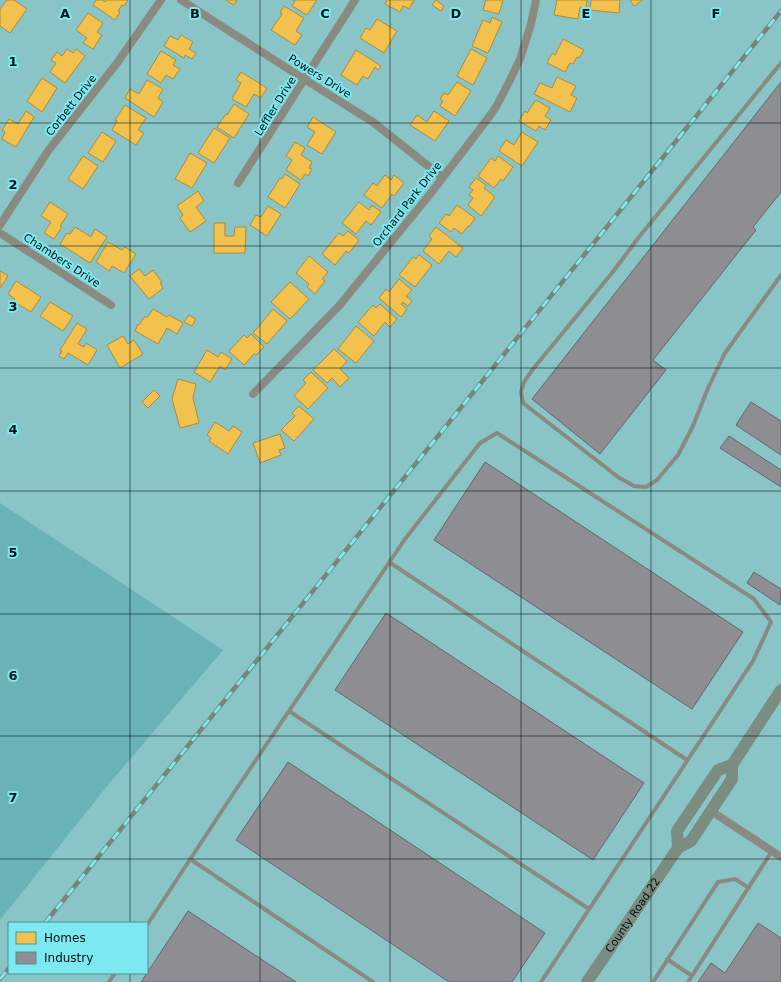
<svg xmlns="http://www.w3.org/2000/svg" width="781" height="982" font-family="'DejaVu Sans',sans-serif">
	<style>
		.forest { fill: #69b2b6 }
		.homes { fill: #f2c14e; stroke: #a98d3d }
		.industry { fill: #8d8d92; stroke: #63686c }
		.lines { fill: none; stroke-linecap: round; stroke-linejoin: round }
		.service { stroke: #8a8b80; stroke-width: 4 }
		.minor { stroke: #8a8b80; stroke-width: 8 }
		.primary { stroke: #7b8c80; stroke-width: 12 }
		.rail-casing { stroke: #78847e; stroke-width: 4.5 }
		.rail { stroke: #7ce8ef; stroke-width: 3; stroke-dasharray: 9; stroke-linecap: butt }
		.grid { fill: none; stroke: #001314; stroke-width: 1; stroke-opacity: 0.55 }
		.labels { text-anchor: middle; stroke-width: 4; stroke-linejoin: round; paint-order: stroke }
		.street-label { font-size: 11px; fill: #001314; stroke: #7ce8ef }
		.grid-label { font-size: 13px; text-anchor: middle; font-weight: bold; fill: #001314; stroke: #7ce8ef; stroke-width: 4; stroke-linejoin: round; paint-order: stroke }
	</style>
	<rect width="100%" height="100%" fill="#89c4c7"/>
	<path class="forest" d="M0 503 223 650 108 785 0 920Z"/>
	<path class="homes" d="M7 0H14L27 9 10 33 0 26V9Z
		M96 0H102L105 2 106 0H128L124 6 122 5 118 11 120 12 115 20 93 5Z
		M226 0H237L234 5Z
		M293 0H317L307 15 292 6 295 1Z
		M387 0H414L409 9 403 6 400 12 385 4Z
		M436 0 444 6 441 11 432 5Z
		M486 0H503L499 14 483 10Z
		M557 0H587L586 8 580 7 578 19 554 15Z
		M591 0H620L619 13 590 10Z
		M630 0H643L634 6Z
		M284 6 304 18 296 31 302 35 295 45 271 30 282 14 280 13Z
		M88 13 103 23 97 32 102 35 93 49 83 43 87 38 76 30Z
		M492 17 502 22 488 53 472 46 483 20 490 23Z
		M377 19 397 31 384 53 360 38 366 28 370 30Z
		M181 35 193 42 189 49 196 53 192 59 185 55 184 58 164 46 170 36 178 40Z
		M563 39 584 50 579 58 577 57 573 64 570 63 565 72 547 63 552 53 555 55Z
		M67 49 73 53 76 49 85 56 65 83 50 72 56 63 51 60 57 52 62 56Z
		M471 49 487 58 473 85 457 76Z
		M356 50 381 66 378 70 375 67 368 79 363 76 357 85 341 75Z
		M161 51 176 60 173 65 180 69 173 79 166 75 161 83 147 74Z
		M241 72 267 88 261 98 254 94 246 107 232 99 241 83 236 80Z
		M557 77 576 86 571 95 577 98 570 112 534 94 540 83 552 88Z
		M42 78 57 88 42 112 27 101Z
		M147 80 163 89 158 98 163 102 154 117 125 98 130 89 139 94Z
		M457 82 471 91 455 116 440 106 443 101 440 99 444 93 448 95Z
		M536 100 550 108 545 116 551 120 545 130 539 126 536 131 519 121 525 111 527 113Z
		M234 104 249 114 234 138 217 127 226 114 227 115Z
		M125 105 146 118 138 130 144 133 136 145 112 130 117 121 115 120Z
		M26 111 34 117 16 147 2 139 5 132 2 130 9 119 18 124Z
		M434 111 449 121 435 141 410 125 417 115 427 122Z
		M313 117 336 132 322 154 307 145 315 132 307 127Z
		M214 128 230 138 214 163 198 153Z
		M102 132 116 141 103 162 88 153Z
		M522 132 538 142 522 166 499 151 506 140 514 145Z
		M295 142 305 148 301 155 312 162 309 168 312 169 308 176 305 174 301 180 286 170 292 160 286 156Z
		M190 153 207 163 192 188 175 179Z
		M83 156 98 166 83 189 68 179Z
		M498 156 513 167 503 181 501 179 494 188 478 176 491 158 495 161Z
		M285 174 300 184 285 208 268 197 280 178 282 179Z
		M385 175 391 180 394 175 404 183 394 196 392 194 382 208 364 195 373 183 377 186Z
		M476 178 486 185 484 188 495 197 481 216 468 205 473 198 469 195 473 190 469 187Z
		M198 191 204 201 196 207 206 221 190 232 180 218 183 215 177 206Z
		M50 202 68 214 60 226 62 227 54 239 44 233 51 222 41 216Z
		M359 202 369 210 372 205 381 212 371 225 366 221 356 234 342 223Z
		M457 205 475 218 469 227 468 226 462 234 454 228 451 232 439 223 446 214 449 216Z
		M268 206 281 214 267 236 250 225 256 215 261 217Z
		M214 223H225V236H234L235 227H246L245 253H214Z
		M75 227 91 237 95 229 107 237 90 263 60 244 67 233 70 234Z
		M436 227 463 248 456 257 449 251 439 264 423 251 432 239 429 236Z
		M348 231 359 240 349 253 346 251 335 265 322 254 339 233 343 236Z
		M108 242 122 250 125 247 136 254 124 273 112 266 109 271 96 262Z
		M419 255 432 265 415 287 399 275 413 257 416 259Z
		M309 256 328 272 322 279 325 281 315 294 307 287 309 284 296 273Z
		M139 269 145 276 153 270 162 282 160 283 163 288 149 299 130 276Z
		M0 271 8 276 0 288Z
		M399 279 412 290 406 296 412 301 408 306 403 302 401 304 407 309 401 317 379 298 386 289 389 292Z
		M16 281 41 297 31 312 13 301 15 299 8 294Z
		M290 282 309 299 290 319 271 302Z
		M50 302 73 316 63 331 40 316Z
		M380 304 397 319 390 327 385 322 374 336 358 322 373 305 376 308Z
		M153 309 167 317 169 315 183 323 177 334 167 328 158 344 135 331 138 324 139 325 145 316 147 318Z
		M273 309 287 321 267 344 253 333Z
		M189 315 196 319 192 326 184 322Z
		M77 323 87 329 78 344 84 347 86 343 97 350 88 365 68 353 64 359 59 356 62 351 60 350Z
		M356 326 374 341 356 363 338 349Z
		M251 334 264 347 256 355 254 354 244 365 229 351 244 335 247 338Z
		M123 336 128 344 134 340 143 354 120 368 107 345Z
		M334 349 347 361 340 369 349 378 340 387 332 378 327 383 313 370Z
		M207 350 218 357 221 352 232 359 225 370 220 366 210 382 194 372Z
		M311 372 328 388 308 409 294 396 306 383 303 380Z
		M178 379 196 384 193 398 199 423 180 428 172 399Z
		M154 390 160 396 148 408 142 402Z
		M299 406 314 419 294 441 281 430 295 416 292 413Z
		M215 422 229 431 233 426 242 432 228 454 209 441 211 438 207 435Z
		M280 434 285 448 279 450 281 455 260 463 253 443Z"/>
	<path class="industry" d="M781 82V192L753 227 756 230 653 360 666 370 600 454 532 399Z
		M751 402 781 421V455L736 425Z
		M729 436 781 470V487L720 448Z
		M485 462 743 632 692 709 434 540Z
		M754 572 781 589 780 605 747 583Z
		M386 613 644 783 593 860 335 690Z
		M288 762 545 933 512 982H449L236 840Z
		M188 911 296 982H141Z
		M758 923 781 938V982H698L711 963 725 973Z"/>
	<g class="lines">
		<path class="service" d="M781 63 639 237 612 273 533 369 524 382 521 392 523 403 618 477 634 486 646 487 657 480 678 455 693 426 708 388 725 353 781 275
			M389 562 687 760
			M289 711 589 909
			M190 859 373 982
			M147 925 233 794 405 539 480 443 497 433 754 599 771 622 753 661 541 982
			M667 959 692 976
			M109 982 115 973
			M653 982 718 882 735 879 749 888
			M688 982 772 851"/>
		<path class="minor" d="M181 0 304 79 373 122 442 177
			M238 183 355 0
			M0 225 48 151 117 63 161 0
			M0 233 111 305
			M253 394 339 306 431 193 486 121 496 107 510 80 520 59 531 24 536 0
			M711 811 781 857"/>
		<g class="primary">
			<path d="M678 848 677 831 718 770 732 765 781 690"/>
			<path id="s1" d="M587 982 678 848 691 841 732 779V765"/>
		</g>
		<defs>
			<path id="rail" d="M45 923 781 11
				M0 979 9 968"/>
		</defs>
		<use href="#rail" class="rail-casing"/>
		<use href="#rail" class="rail"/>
	</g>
	<path class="grid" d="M130 0V923M260 0V982M390 0V982M521 0V982M651 0V982M0 123H781M0 246H781M0 368H781M0 491H781M0 614H781M0 736H781M0 859H781M130 973V982"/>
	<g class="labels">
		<g class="street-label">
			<text transform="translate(320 76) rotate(32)" y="4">Powers Drive</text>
			<text transform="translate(71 105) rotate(-52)" y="4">Corbett Drive</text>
			<text transform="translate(275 106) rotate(-58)" y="4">Leffler Drive</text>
			<text transform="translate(407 204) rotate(-52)" y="4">Orchard Park Drive</text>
			<text transform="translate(62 260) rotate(33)" y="4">Chambers Drive</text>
			<text dy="4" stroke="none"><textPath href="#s1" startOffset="81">County Road 22</textPath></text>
		</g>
	</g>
	<g class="grid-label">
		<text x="65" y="18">A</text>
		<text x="195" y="18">B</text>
		<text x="325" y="18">C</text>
		<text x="456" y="18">D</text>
		<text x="586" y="18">E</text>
		<text x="716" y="18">F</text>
		<text x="13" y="66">1</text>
		<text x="13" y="189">2</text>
		<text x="13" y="311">3</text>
		<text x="13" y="434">4</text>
		<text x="13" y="557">5</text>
		<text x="13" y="680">6</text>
		<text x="13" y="802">7</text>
	</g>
	<rect x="8" y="922" width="140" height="52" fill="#7ce8ef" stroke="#4a9397"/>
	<rect x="16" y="932" width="20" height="12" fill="#f2c14e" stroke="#4a9397"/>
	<text x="44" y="942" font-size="12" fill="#001314">Homes</text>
	<rect x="16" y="952" width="20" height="12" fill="#8d8d92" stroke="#4a9397"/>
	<text x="44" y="962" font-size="12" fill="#001314">Industry</text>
</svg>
